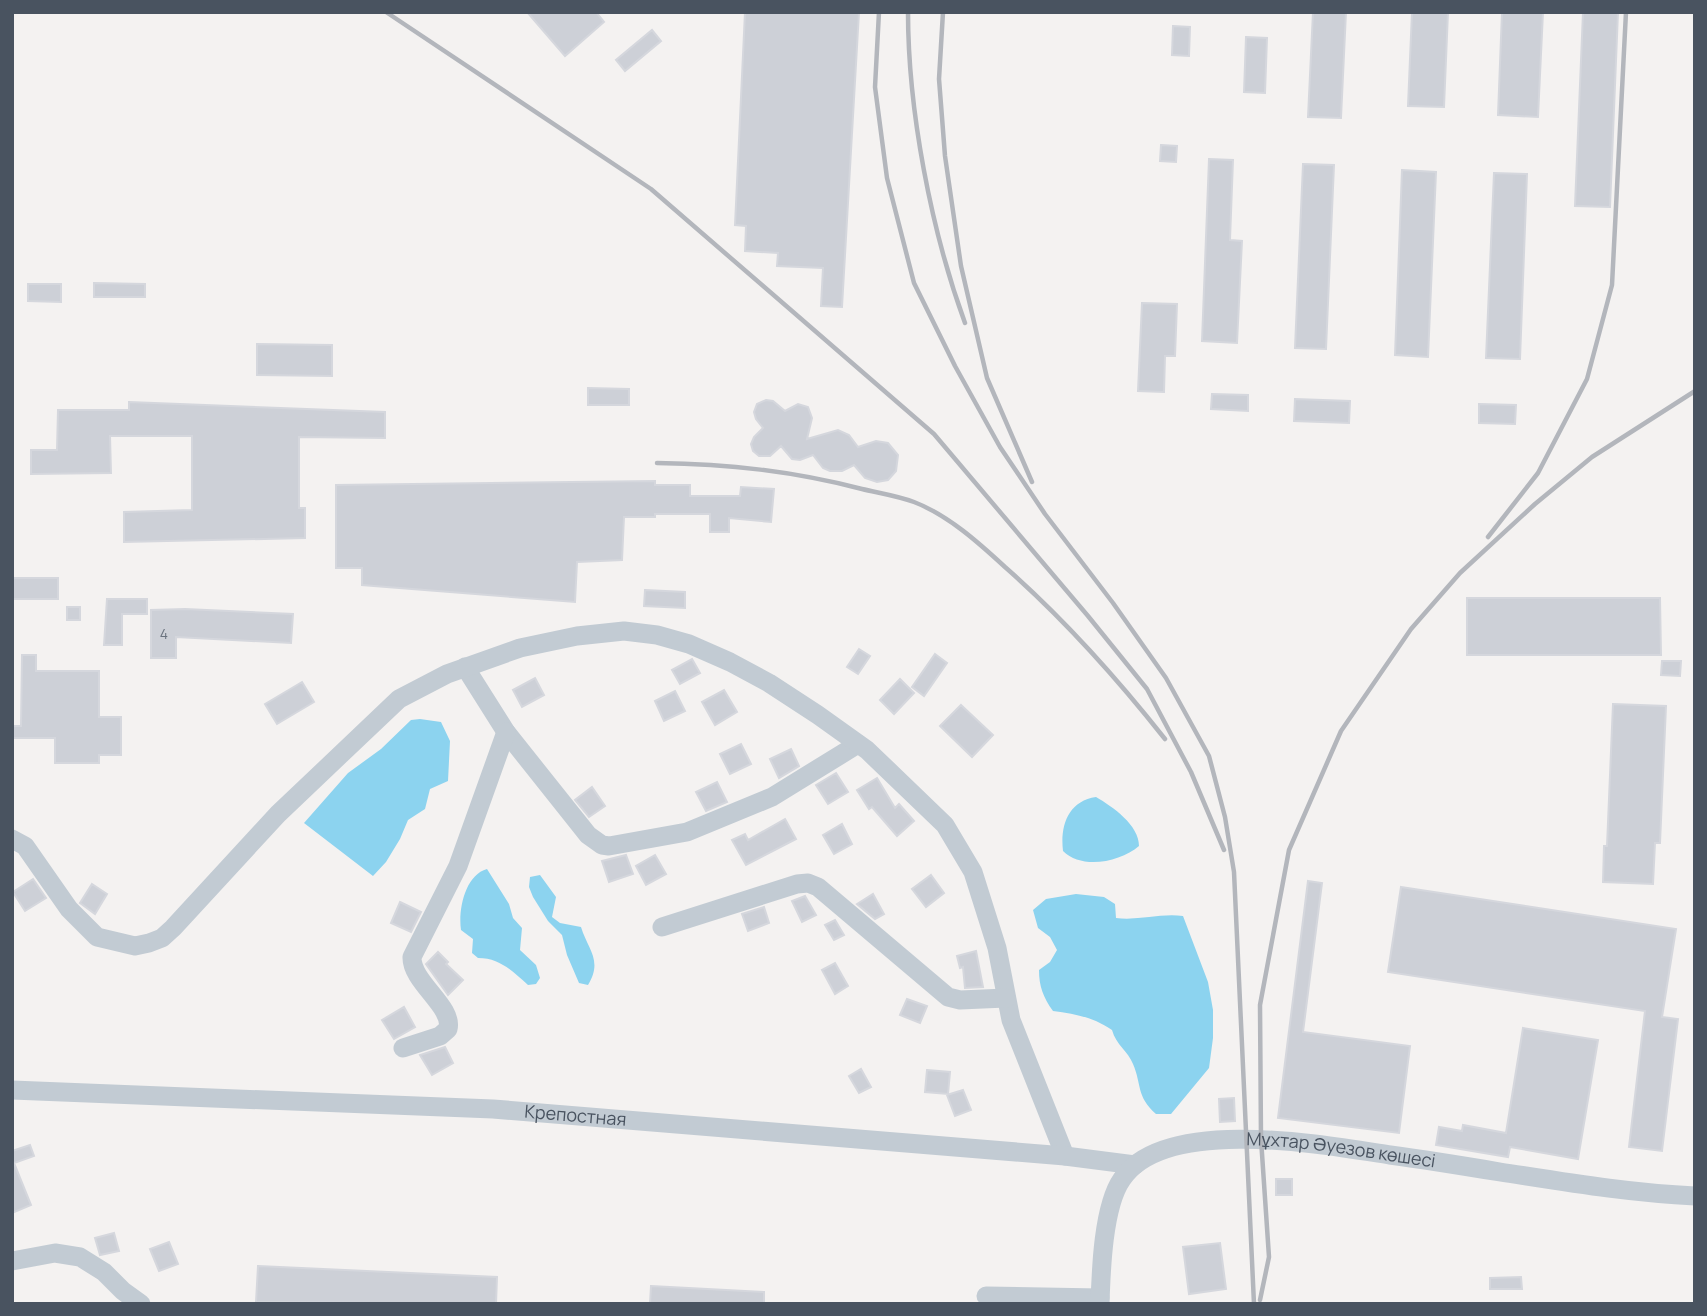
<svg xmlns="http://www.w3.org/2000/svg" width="1707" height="1316" font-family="Manrope,sans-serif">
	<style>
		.water { fill: #8cd3ef }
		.building { fill: #cdd0d7; stroke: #d5d7dd; stroke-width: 2 }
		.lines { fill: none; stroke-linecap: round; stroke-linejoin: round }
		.minor { stroke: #c2cbd3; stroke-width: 19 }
		.rail { stroke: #b3b6bc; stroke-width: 4.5 }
		.labels { text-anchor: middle; stroke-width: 5; stroke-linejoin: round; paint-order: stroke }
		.number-label { font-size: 14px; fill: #6a727e }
		.street-label { font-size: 18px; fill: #495360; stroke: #fff }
	</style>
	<rect width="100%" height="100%" fill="#f4f2f1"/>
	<path class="water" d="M420 719 441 722 450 741 448 781 430 789 425 809 408 820 400 839 386 862 373 876 304 823 348 773 381 749 411 720Z
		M1096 797C1113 807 1139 825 1139 846 1120 862 1082 870 1063 851 1060 826 1068 801 1096 797Z
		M487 869 509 904 513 918 522 928 520 950 536 965 540 978 536 984 528 985C512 971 500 958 478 958L472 953 473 939 461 930C458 910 465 875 487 869Z
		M540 875 556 897 552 917 560 923 581 927C588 950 603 960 588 985L579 983 567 955 562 935 548 921 533 897 529 887 530 877Z
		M1076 894 1104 897 1115 904 1116 918C1138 921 1160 913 1183 916L1208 982 1213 1010V1038L1209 1068 1171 1114H1156C1136 1096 1142 1085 1133 1064 1128 1051 1116 1045 1112 1030 1093 1017 1075 1014 1053 1011 1043 997 1039 986 1039 970L1050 962 1057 950 1050 937 1038 928 1033 910 1046 899Z"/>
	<path class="building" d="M527 12H596L604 22 565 56Z
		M745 12H859L842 307 821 306 823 268 777 266 778 253 745 251 746 226 735 225Z
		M1313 12H1346L1341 118 1308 117Z
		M1412 12H1448L1444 107 1408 106Z
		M1502 12H1543L1538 117 1498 115Z
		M1583 12H1618L1610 207 1575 206Z
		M1173 26 1190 27 1189 56 1172 55Z
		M652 30 661 41 625 71 616 60Z
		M1246 37 1267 38 1265 93 1244 92Z
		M1161 145 1177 146 1176 162 1160 161Z
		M1209 159 1233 160 1230 240 1242 241 1237 343 1202 341Z
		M1303 164 1334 165 1326 349 1295 348Z
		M1402 170 1436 172 1428 357 1395 355Z
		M1494 173 1527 174 1520 359 1486 358Z
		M94 283 145 284V297H94Z
		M28 284H61V302L28 301Z
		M1142 303 1177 304 1175 356H1165L1164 392 1138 391Z
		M257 344 332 345V376L257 375Z
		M588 388 629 389V405H588Z
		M1212 394 1248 395V411L1211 409Z
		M1295 399 1350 401 1349 423 1294 421Z
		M766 400 773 401 785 411 798 404 808 407 812 418 807 439 838 430 849 435 858 447 876 441 888 443 898 455 896 471 888 480 877 482 865 478 854 465 842 471H830L823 468 813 455 800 460 792 459 781 446 770 456H759L753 451 751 444 754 437 763 428 756 419 754 412 757 404Z
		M129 402 385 412V438L299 437V508H305V538L124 542V512L192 510V436H110L111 473 31 474V450H57L58 410H129Z
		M1479 404 1516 405 1515 424 1479 423Z
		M655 481V485H690V496H740L741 487 774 489 771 522 729 518V532H710V514H655V517H624L622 560 577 562 575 602 362 585V568H336V485Z
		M12 578H58V599H12Z
		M645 590 685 592V608L644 606Z
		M1467 598H1660L1661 655H1467Z
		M107 599H147V614H122V645H104Z
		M67 607H80V620H67Z
		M185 609 293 614 291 643 176 637V658H151V610Z
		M859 649 870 656 858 674 847 667Z
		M935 654 947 663 924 696 912 687Z
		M22 655H36V671H99V717H121V755H99V763H55V738H12V726H21Z
		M692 659 700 673 680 684 672 670Z
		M1662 661H1681L1680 676 1661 675Z
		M535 678 544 695 522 707 513 690Z
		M900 679 914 693 894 714 880 700Z
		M302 682 314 702 277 724 265 704Z
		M724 690 737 712 715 725 702 702Z
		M675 691 685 711 664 721 655 701Z
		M1613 704 1666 706 1660 843H1655L1653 884 1603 882 1604 846H1607Z
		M961 705 993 735 972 757 940 726Z
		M741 744 751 764 730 774 720 754Z
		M791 749 799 766 779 778 770 759Z
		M836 773 848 792 828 804 816 785Z
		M877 778 895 808 899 804 914 821 897 836 872 807 869 809 857 790Z
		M717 782 727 802 706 811 696 792Z
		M592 787 605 806 589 817 575 800Z
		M785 819 796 839 746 865 732 840 745 834 748 840Z
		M842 824 852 844 834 854 823 835Z
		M626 855 633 874 609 882 602 861Z
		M655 855 666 874 646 885 636 866Z
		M931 875 944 893 926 907 912 889Z
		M33 879 46 898 25 911 13 892Z
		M1308 881 1322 883 1303 1032 1410 1046 1399 1133 1278 1118Z
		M92 884 107 894 95 914 80 903Z
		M1401 887 1676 929 1662 1017 1678 1019 1662 1151 1629 1147 1645 1011 1388 972Z
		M873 894 884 914 875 919 857 904Z
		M805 896 816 915 802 922 792 901Z
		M400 902 421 912 411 932 391 923Z
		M764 907 769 923 748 931 742 914Z
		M835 920 844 935 834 940 825 925Z
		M976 951 983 987 965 988 963 967 960 968 957 956Z
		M438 952 448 962 446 964 463 980 448 995 426 964Z
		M835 963 848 986 835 994 822 970Z
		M907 999 927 1006 920 1023 900 1015Z
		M404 1007 415 1027 394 1039 382 1020Z
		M1523 1028 1598 1040 1578 1159 1510 1147 1508 1157 1436 1145 1439 1127 1462 1131 1463 1125 1506 1133Z
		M445 1047 453 1063 432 1075 420 1055Z
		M861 1069 871 1087 859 1093 849 1076Z
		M927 1070 950 1072 948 1094 925 1092Z
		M963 1090 971 1110 955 1116 947 1095Z
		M1234 1098 1235 1121 1220 1122 1219 1099Z
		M30 1145 34 1156 14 1163 31 1205 12 1213V1151Z
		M1276 1179H1292V1195H1276Z
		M114 1233 119 1251 100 1255 95 1238Z
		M169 1242 178 1264 159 1271 150 1249Z
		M1220 1243 1226 1289 1189 1294 1183 1247Z
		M258 1266 497 1277 496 1304 256 1302Z
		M1521 1277 1522 1289H1490V1278Z
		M651 1286 764 1292V1304H650Z"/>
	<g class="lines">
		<g class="minor">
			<path d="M465 667 506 732 588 835 602 845 609 846 687 832 772 797 858 744"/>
			<path d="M12 839 25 846 69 909 97 937 135 946 149 943 162 938 173 928 278 814 399 699 447 674 520 648 577 636 624 631 657 635 689 644 730 662 769 683 818 715 867 750 945 825 973 872 997 948 1011 1020 1065 1156"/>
			<path d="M662 927 797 884 808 883 818 887 948 997 960 1000 1006 998"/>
			<path d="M403 1048 440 1036 448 1029C454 1007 411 982 412 957L458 866 506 732"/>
			<path id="s1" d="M12 1090 493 1109 1065 1156 1135 1165"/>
			<path d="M12 1261 55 1253 80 1257 104 1272 123 1291 141 1304"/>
			<path d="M986 1296 1100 1298"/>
			<path id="s2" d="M1100 1304C1101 1271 1103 1206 1122 1179 1165 1115 1326 1145 1390 1155 1427 1160 1464 1166 1500 1172 1565 1182 1629 1193 1695 1196"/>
		</g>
		<path class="rail" d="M386 12 651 189 934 434 1088 616 1147 689 1191 772 1224 850
			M879 12 875 87 887 178 914 283 955 366 1000 447 1045 514 1113 603 1166 678 1209 756 1225 817 1234 872 1254 1304
			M908 12C908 110 931 230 965 323
			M943 12 939 79 945 156 961 266 987 378 1032 482
			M657 463C729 464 792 471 862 489 879 493 898 496 914 502 948 515 979 543 1005 567 1064 619 1116 677 1165 739
			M1488 537 1538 473 1587 379 1612 285 1626 12
			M1260 1300 1269 1257 1261 1139 1260 1005 1289 850 1341 731 1411 629 1460 573 1535 504 1592 457 1695 391"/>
	</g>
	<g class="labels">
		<g class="number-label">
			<text x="164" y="639">4</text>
		</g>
		<g class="street-label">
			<text dy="6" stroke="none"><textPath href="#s1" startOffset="564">Крепостная</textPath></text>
			<text dy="6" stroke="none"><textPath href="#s2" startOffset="359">Мұхтар Әуезов көшесі</textPath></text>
		</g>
	</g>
	<rect width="1707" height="1316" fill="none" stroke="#495360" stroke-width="28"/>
</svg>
